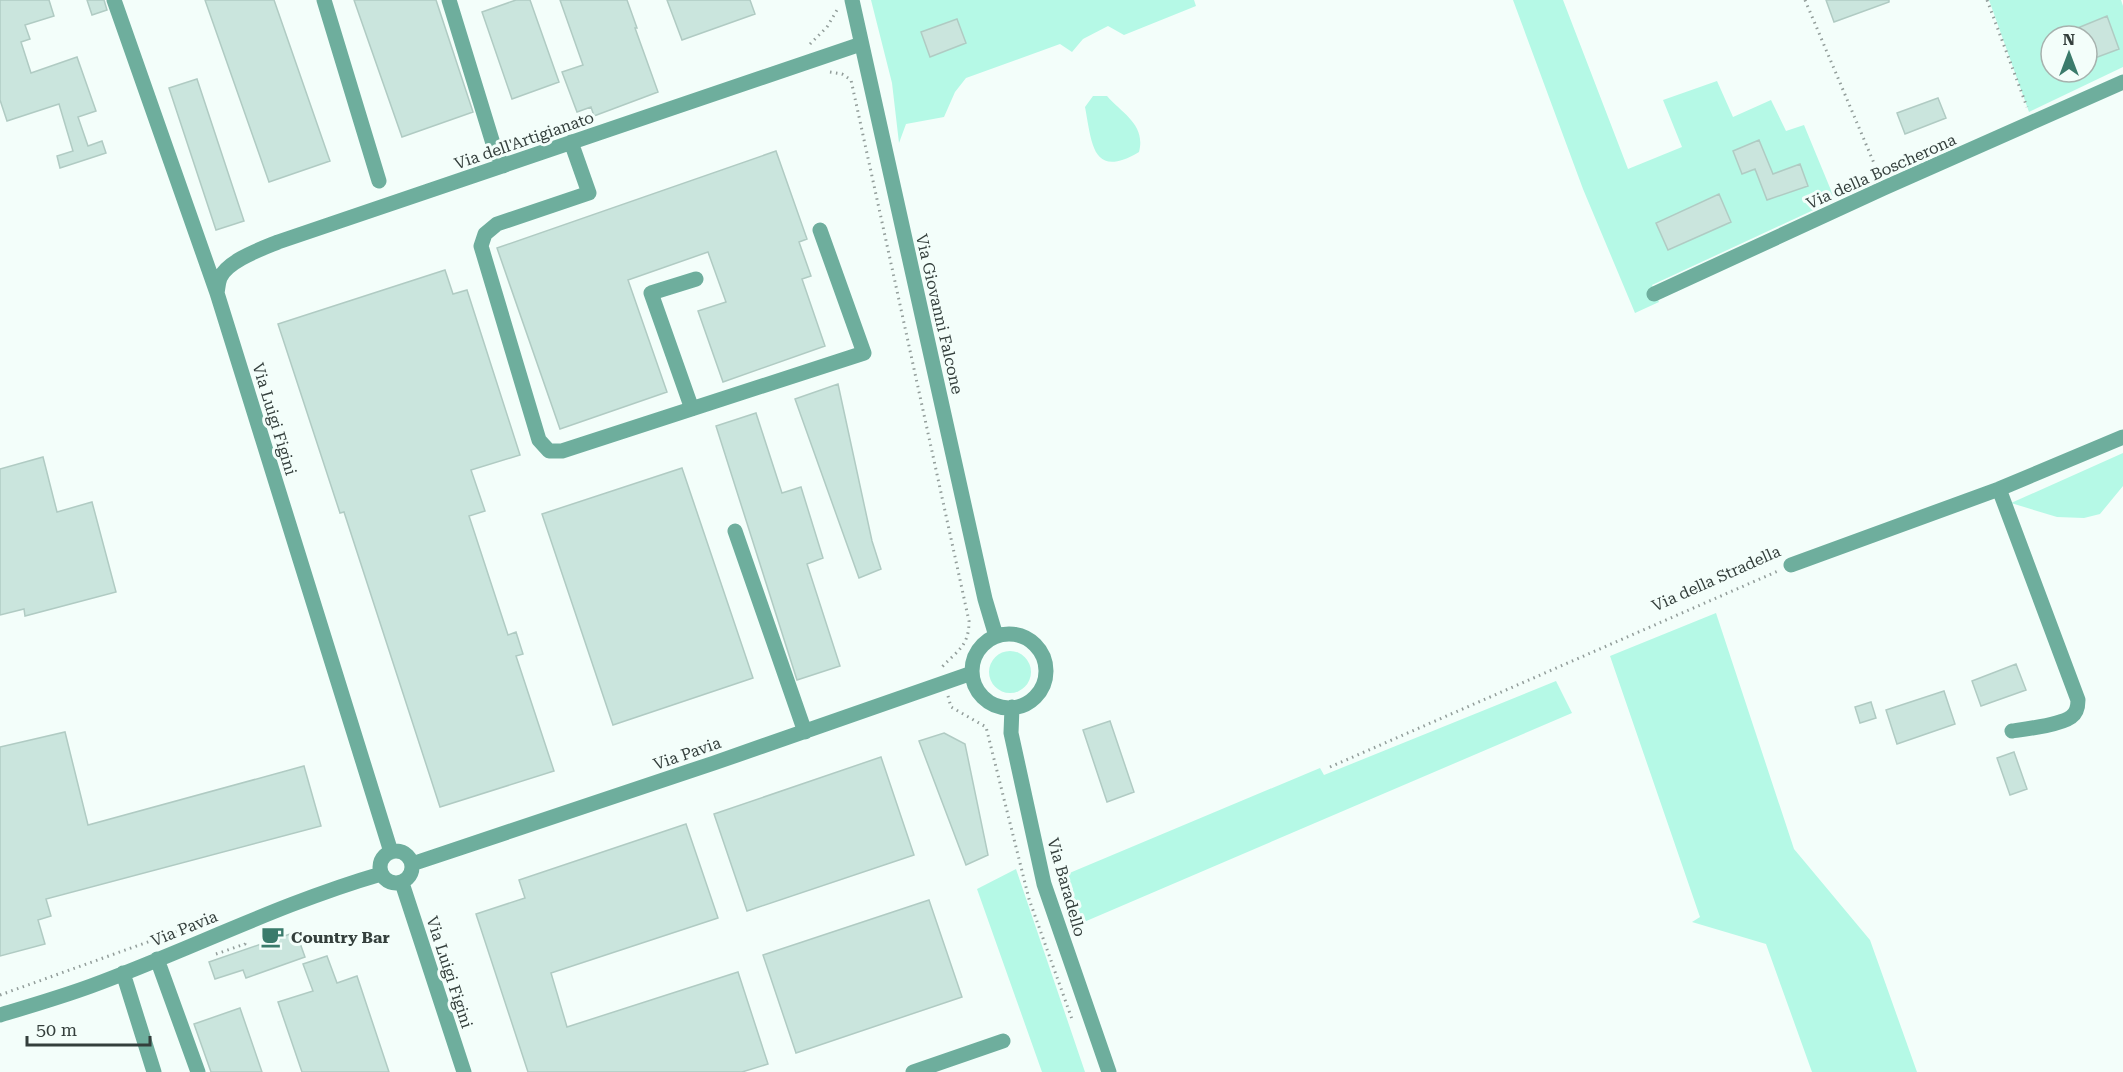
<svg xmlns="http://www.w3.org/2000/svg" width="2123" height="1072" font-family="'Roboto Serif',serif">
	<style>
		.green { fill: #b5f9e6; fill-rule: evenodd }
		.building { fill: #cae5dd; stroke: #b0cbc3; stroke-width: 1.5 }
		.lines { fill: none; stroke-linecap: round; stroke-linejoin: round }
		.path { stroke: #929d9a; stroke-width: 3; stroke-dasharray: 1.5 4.5; stroke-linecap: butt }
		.minor { stroke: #6eae9d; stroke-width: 15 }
		.labels { text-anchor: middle; stroke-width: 6; stroke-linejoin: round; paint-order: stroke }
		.street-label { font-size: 16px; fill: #343f3c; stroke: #f3fefa }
		.poi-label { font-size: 16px; font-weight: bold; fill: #343f3c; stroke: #f3fefa; text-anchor: start }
	</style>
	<rect width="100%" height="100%" fill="#f3fefa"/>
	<path class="green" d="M871 0H1194L1196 6 1124 35 1108 26 1083 39 1072 52 1060 44 966 78 955 92 944 117 906 124 899 143 892 83Z
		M1513 0H1563L1628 169 1682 147 1663 100 1717 81 1733 117 1771 100 1786 131 1804 125 1835 200 1652 285 1659 302 1635 313 1583 189Z
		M1989 0H2121L2123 6V67L2029 112ZM2051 36H2087V72H2051Z
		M1093 96H1107C1123 114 1146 125 1139 152 1092 180 1092 143 1085 107Z
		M2123 453V486L2100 514 2084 518 2057 517 2011 503Z
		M1716 613 1794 849 1870 940 1917 1072H1812L1766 944 1692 922 1700 917 1610 656Z
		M989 672a21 21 0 1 1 42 0a21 21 0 1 1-42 0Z
		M1556 681 1572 713 1077 925 1065 895 1060 877 1320 768 1324 775Z
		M1016 869 1085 1072H1042L977 889Z"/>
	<path class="building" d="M0 0H49L54 16 25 25 30 39 21 42 31 73 77 57 96 111 78 117 88 146 102 141 106 153 60 168 57 156 73 151 59 104 7 121 0 100Z
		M87 0H104L107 10 92 15Z
		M205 0H274L330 161 269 182Z
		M354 0H436L473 112 402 137Z
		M516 0H530L559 82 512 99 482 12Z
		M560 0H627L637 28H635L658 92 594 116 591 107 577 112 562 72 583 65Z
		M667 0H750L755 14 682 40Z
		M1826 0H1889V2L1834 22Z
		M2107 16 2119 49 2087 61V36H2058Z
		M957 19 966 43 930 57 921 32Z
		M197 79 244 221 216 230 169 88Z
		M1938 98 1946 118 1905 134 1897 113Z
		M1759 140 1773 174 1800 164 1808 186 1767 200 1755 169 1742 174 1733 151Z
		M776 151 807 239 799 242 811 276 802 279 825 346 723 382 698 311 726 302 708 252 628 280 667 392 560 429 497 248Z
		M1719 194 1731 222 1668 250 1656 223Z
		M445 270 453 294 467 290 520 455 471 470 485 511 469 516 508 635 516 632 523 654 516 656 554 771 440 807 344 512 340 513 278 324Z
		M838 384 872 541 881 569 859 578 795 399Z
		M756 413 782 493 801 487 823 558 807 564 840 666 797 680 716 426Z
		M43 457 57 512 92 502 116 592 25 616 24 609 0 615V469Z
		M682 468 753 678 613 725 542 514Z
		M2016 664 2026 690 1981 706 1972 681Z
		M1944 691 1955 724 1897 744 1886 710Z
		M1871 702 1876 718 1860 723 1855 707Z
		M1110 721 1134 792 1107 802 1083 730Z
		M65 732 88 825 304 766 321 826 46 899 51 916 38 920 45 944 0 956V747Z
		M944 733 965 744 988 855 966 865 919 741Z
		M2014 752 2027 789 2010 795 1997 758Z
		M881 757 914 855 747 911 714 814Z
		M686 824 718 918 551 973 567 1027 738 972 768 1064 742 1072H528L476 914 525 898 519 880Z
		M929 900 962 997 796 1053 763 955Z
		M296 932 305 957 246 978 243 970 215 979 209 962Z
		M327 956 337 983 357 976 389 1072H302L278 1002 313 991 303 964Z
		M240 1008 262 1072H211L194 1024Z"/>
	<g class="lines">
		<path class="path" d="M1805 0 1879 175
			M1987 0 2027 107
			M810 44 827 27 837 10
			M830 72 842 74 851 80 969 621C969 646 958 650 942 667
			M948 696 951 707 986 727 1029 899 1073 1022
			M1330 767 1778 571
			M216 954 245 944 246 939
			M0 995 209 920"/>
		<path class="minor" d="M114 0 217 293 391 852
			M324 0 379 181
			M449 0 495 150 503 166
			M852 0 985 599 996 636
			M571 142 589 193 497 224 485 234 481 246 539 440 549 451H562L864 353 820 230
			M217 293C218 288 218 283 220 278 227 261 261 249 278 242L861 44
			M1654 294 1884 188 2123 82
			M692 409 651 293 696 279
			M1999 489 2078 700C2078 707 2077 713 2071 717 2060 725 2026 729 2012 731
			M735 531 805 732
			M1791 565 1999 489 2123 437
			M972 671a37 37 0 1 1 74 0a37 37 0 1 1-74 0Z
			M1012 707 1011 733 1044 884 1109 1072
			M380 867a16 16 0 1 1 32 0a16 16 0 1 1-32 0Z
			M412 864 714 763 972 673
			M402 883 464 1072
			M157 959 198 1072
			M123 973 154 1072
			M0 1015C30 1006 61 997 91 986 189 950 281 903 381 874
			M913 1072 1003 1041"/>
	</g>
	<defs>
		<symbol id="cafe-bare" viewBox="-9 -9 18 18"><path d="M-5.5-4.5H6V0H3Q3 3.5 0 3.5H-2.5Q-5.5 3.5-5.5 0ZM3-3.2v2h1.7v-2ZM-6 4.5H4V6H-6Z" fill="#3a7b6b" stroke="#f3fefa" stroke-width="2.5" paint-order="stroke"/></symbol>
	</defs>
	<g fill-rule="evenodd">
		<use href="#cafe-bare" x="256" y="920" width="33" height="33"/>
	</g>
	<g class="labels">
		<g class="street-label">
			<text transform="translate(524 140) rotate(-19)" y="6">Via dell'Artigianato</text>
			<text transform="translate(1881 171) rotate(-24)" y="6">Via della Boscherona</text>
			<text transform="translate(940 314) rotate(77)" y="6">Via Giovanni Falcone</text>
			<text transform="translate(275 419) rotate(73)" y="6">Via Luigi Figini</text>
			<text transform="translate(1716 578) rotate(-24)" y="6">Via della Stradella</text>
			<text transform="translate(687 753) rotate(-19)" y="6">Via Pavia</text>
			<text transform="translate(1067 887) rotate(74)" y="6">Via Baradello</text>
			<text transform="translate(184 928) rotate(-22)" y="6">Via Pavia</text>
			<text transform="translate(450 972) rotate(72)" y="6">Via Luigi Figini</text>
		</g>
		<g class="poi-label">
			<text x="291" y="943">Country Bar</text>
		</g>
	</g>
	<g transform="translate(2069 54)"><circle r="28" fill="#f3fefa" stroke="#a7b2ae" stroke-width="1.5"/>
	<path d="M0-4.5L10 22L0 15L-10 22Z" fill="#3a7b6b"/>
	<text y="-9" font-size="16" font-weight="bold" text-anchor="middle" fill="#343f3c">N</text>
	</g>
	<path d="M27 1036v9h123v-9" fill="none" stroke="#343f3c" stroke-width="3"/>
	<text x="36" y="1036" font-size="18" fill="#343f3c" stroke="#f3fefa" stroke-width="4.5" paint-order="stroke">50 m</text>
</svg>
